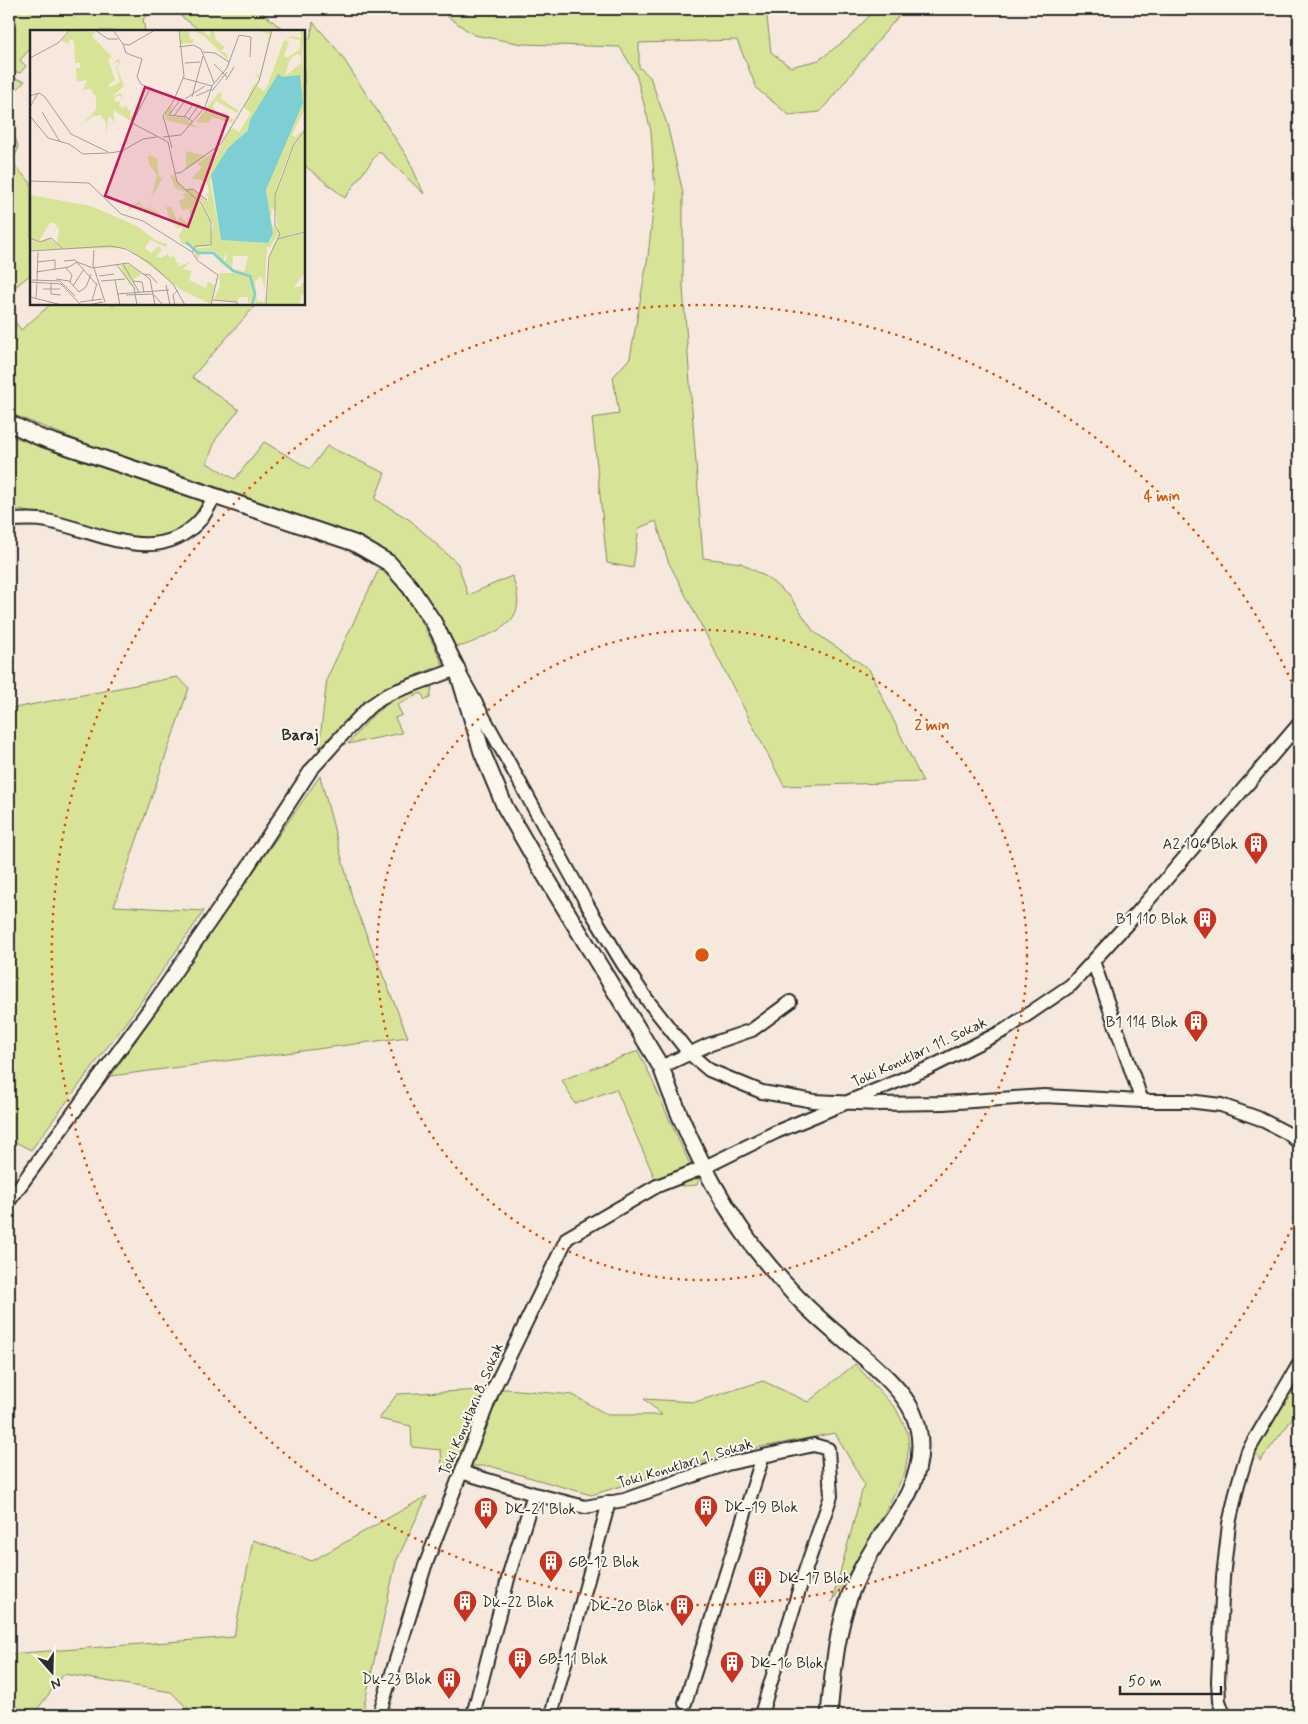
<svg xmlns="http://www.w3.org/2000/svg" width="1308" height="1724" font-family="Mynerve,sans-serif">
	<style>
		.green { fill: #d7e497; stroke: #818861 }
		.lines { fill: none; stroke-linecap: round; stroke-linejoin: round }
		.minor-casing { stroke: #2b2b2b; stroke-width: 16 }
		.tertiary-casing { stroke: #2b2b2b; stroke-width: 19 }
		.minor { stroke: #fbf7ec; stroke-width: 12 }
		.tertiary { stroke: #fbf7ec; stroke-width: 15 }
		.ring { fill: none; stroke: #df570e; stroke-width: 2.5; stroke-dasharray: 2.5 5 }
		.labels { text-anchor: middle; stroke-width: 4; stroke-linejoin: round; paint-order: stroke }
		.poi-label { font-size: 15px; fill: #2b2b2b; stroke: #fbf7ec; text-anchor: start }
		.street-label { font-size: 15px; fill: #2b2b2b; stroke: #fbf7ec }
		.neighbourhood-label { font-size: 16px; font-weight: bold; fill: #2b2b2b; stroke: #fbf7ec }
		.inset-river { fill: none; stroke: #7dcfd4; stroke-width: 2.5 }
		.inset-road { fill: none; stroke: #a59c96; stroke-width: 1 }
		.view { fill: #c2185b; fill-opacity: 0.15; stroke: #c2185b; stroke-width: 2.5 }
		.inset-edge { fill: none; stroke: #2b2b2b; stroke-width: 2.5 }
		.centre { fill: #df570e; stroke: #fbf7ec; stroke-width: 2.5 }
		.ring-label { font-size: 15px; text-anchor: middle; font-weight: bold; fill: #df570e; stroke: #fbf7ec; stroke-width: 4; stroke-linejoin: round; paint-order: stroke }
	</style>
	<rect width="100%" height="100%" fill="#f7e8de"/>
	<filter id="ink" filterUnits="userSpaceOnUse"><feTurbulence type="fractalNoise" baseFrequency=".02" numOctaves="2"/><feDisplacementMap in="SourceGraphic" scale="10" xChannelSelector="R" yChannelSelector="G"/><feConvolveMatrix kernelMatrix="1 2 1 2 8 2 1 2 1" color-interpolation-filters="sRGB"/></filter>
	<g filter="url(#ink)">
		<path class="green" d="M9 9H154L143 19 145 31H31V48L20 60 26 66 20 73 9 70Z
			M163 9H258L277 25 290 31H201L177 13Z
			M437 9H472L502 15 567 9H766L771 52 790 67 819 60 848 38 876 9H904L820 112 789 115 757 89 737 40 639 43V67L650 77 667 124 683 193V288L703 558 741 563 768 578 791 598 814 632 869 669 923 782 784 786 668 561 656 521 639 528 633 568 607 563 592 418 619 414 613 377 630 358 648 256 655 193 651 131 636 74 620 47 523 44 474 35Z
			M313 22 339 52 389 129 408 158 424 194 379 151 345 198 304 165V37L310 39Z
			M9 77 25 81 9 98Z
			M9 130C19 142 22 150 10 161L31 183V274L9 292Z
			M51 304H252L254 307 192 377 239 410 216 439 207 463 235 479 264 442 310 469 327 446 385 473 375 499 410 520 458 564 468 595 512 576C525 609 516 624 484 637 475 641 466 646 455 647L411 577 391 555 365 538 173 472 92 446 9 413V313L21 330Z
			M9 435 43 448 203 502 196 516 185 527 169 536 134 540 53 517 9 508Z
			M379 569C404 585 431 638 443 665L395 683 362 704 319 748 327 678Z
			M177 677 189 688 114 906 204 911 140 1003 31 1150 9 1139V709Z
			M425 687H432L430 698 425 700 421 693 397 705 402 715 395 718 402 733 348 744 373 715 396 698Z
			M320 776 354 904 408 1037 111 1076Z
			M638 1051C660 1093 675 1139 699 1180L697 1185 682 1186 656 1181 616 1089 575 1104 562 1080Z
			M855 1364 896 1409 907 1431 909 1446 905 1472 885 1512 832 1602 864 1484 835 1433 740 1451 591 1495 490 1466H442L441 1450 412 1447 411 1426 379 1419 397 1394 507 1389 573 1395 608 1415H662L644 1399 695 1402 763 1381 808 1402Z
			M1299 1378V1406L1287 1426 1260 1461 1256 1452Z
			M427 1496 396 1562 362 1715H194L171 1692 64 1674 33 1715H9V1654L234 1637 253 1540 312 1561Z"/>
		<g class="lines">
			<defs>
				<path id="minor" d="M9 520C21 520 35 518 47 521 99 531 158 569 201 519 207 512 210 503 215 496
					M1093 961 1142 1101
					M661 1067 708 1045 752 1030 790 1002
					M9 1201 155 1001 247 868 311 770 345 732 369 707 388 694 457 669 592 913 623 964 648 1001 689 1053 709 1070 762 1092 814 1101 878 1104 943 1103 1044 1096 1142 1101H1188L1221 1105 1258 1118 1289 1134 1299 1143
					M461 1472 534 1494 585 1507 624 1500 727 1464 814 1445 828 1449 831 1496 804 1574 762 1711
					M685 1703 763 1456
					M379 1715 425 1566 493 1390 567 1238 657 1186 703 1168 776 1132 929 1068 1005 1030 1071 985 1138 912 1299 724
					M473 1715 510 1571 534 1494
					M551 1715 609 1502
					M1224 1715 1219 1701 1218 1681 1223 1577 1229 1524 1238 1484 1248 1451 1299 1364"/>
				<path id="tertiary" d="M9 423 39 437 354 543 389 563 410 587 434 623 457 669 482 752 505 807 535 859 661 1067C684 1132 712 1190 753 1246 774 1273 797 1299 822 1321 848 1345 899 1381 913 1413 917 1422 920 1436 920 1446 920 1481 903 1505 884 1532 872 1550 859 1571 851 1592 836 1632 833 1673 829 1715"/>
			</defs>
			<use href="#minor" class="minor-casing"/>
			<use href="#tertiary" class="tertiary-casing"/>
			<use href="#minor" class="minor"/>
			<use href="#tertiary" class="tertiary"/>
		</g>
	</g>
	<g class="ring">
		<circle cx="702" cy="955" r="325"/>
		<path d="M1298 1214A650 650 0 1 1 1298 696"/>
	</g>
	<defs>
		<symbol id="building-pin" viewBox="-11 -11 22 30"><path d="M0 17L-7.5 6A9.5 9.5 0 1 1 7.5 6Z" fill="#c8321e" stroke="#fbf7ec"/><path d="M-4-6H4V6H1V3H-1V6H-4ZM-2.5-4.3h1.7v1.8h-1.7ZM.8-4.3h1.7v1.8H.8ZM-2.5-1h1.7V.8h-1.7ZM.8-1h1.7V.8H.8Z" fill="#fff"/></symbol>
	</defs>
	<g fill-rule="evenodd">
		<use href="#building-pin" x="1242" y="830" width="28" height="38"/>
		<use href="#building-pin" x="1191" y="905" width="28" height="38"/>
		<use href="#building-pin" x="1182" y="1008" width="28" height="38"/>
		<use href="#building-pin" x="692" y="1493" width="28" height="38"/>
		<use href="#building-pin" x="472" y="1495" width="28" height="38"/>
		<use href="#building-pin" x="537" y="1548" width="28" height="38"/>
		<use href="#building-pin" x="746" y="1564" width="28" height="38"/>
		<use href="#building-pin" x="451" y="1588" width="28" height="38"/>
		<use href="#building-pin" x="668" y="1592" width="28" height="38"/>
		<use href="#building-pin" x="506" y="1645" width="28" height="38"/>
		<use href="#building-pin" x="718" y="1649" width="28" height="38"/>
		<use href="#building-pin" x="435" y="1665" width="28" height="38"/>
	</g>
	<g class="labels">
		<g class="poi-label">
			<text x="1238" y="849" text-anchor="end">A2 106 Blok</text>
			<text x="1188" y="924" text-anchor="end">B1 110 Blok</text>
			<text x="1178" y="1027" text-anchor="end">B1 114 Blok</text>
			<text x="724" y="1512">DK-19 Blok</text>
			<text x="504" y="1514">DK-21 Blok</text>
			<text x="568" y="1567">GB-12 Blok</text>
			<text x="778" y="1583">DK-17 Blok</text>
			<text x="482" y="1607">Dk-22 Blok</text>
			<text x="664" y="1611" text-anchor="end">DK-20 Blok</text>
			<text x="538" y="1664">GB-11 Blok</text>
			<text x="750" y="1668">DK-16 Blok</text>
			<text x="432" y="1684" text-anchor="end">Dk-23 Blok</text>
		</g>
		<g class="street-label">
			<text transform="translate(919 1052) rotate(-25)" y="5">Toki Konutları 11. Sokak</text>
			<text transform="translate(471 1409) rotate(-67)" y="5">Toki Konutları 8. Sokak</text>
			<text transform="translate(685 1463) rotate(-17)" y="5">Toki Konutları 1. Sokak</text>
		</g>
		<g class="neighbourhood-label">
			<text x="300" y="740">Baraj</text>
		</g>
	</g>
	<g transform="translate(30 30)">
		<rect width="275" height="275" fill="#f7e8de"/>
		<path d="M41 0 65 2 62 6 82 27 78 29 85 50 78 55 81 57 90 52 86 38 90 31 82 34 88 29 91 31 87 38 94 56 83 66 91 63 94 72 90 65 84 68 86 72 91 71 89 76 93 78 96 75 99 81 101 78 100 88 106 79 112 74 101 91 83 80 85 93 79 85 76 104V93L71 85 63 86 51 95 66 80V67L60 59 53 60 57 50 47 52 46 39 50 38V33H45L44 11 39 9V14L31 11ZM150 0H162L159 1 160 9H164L163 13 150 14ZM162 0H172L180 7V0H184L186 10 195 17 191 21 197 24 198 30 174 6ZM241 0 233 39 229 51 224 56 222 62 226 55 234 61 238 54 254 10 262 6 271 8 270 1 275 0 272 24 275 79 262 105 265 107 275 99 264 113 250 147 244 167 246 181 241 178 242 183 240 187 236 160 255 111 219 98 196 121 180 150 191 210 238 213 243 204 240 192 249 203 240 217H237L235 259 231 246 225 251 227 271 234 272 235 263V274L227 275 224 271 220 275 222 270 218 275V267H209L208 271 200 272 184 269 190 256 189 243H204L193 235 197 227 196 222 192 235 183 224 172 223 167 230 163 219 180 217 183 194 172 173 157 160 162 159 178 171V166H175L179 163 177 152 162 148 172 137 167 134 183 123 181 137 189 121 184 122 191 116 201 97 209 102 221 83 213 77 222 63 218 67 223 55 229 50 225 43 230 46 233 38 239 4 230 1ZM261 8 270 10V19L257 28 254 26 259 12 254 10ZM267 24 271 26V33L255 46 260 29ZM203 226H218L214 242 202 238ZM189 62 192 64 190 68 209 81 207 83 186 71 183 76 187 85 204 89 202 93 182 87 178 93 166 92ZM143 75 139 86 155 88 167 98 136 90 135 82ZM275 101V201L248 208 245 166 265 114ZM156 121 176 126 156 140ZM118 125 127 128 129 148 133 147 121 169 120 179 129 183 135 196 129 185 110 178V174L93 183 109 171 113 177 119 179 127 145 119 134ZM140 145H144L146 150 168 171 180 189 181 212 178 216 163 218 151 213 149 205 154 197 151 196 148 199 139 188 136 174 138 178 141 176 148 192 149 186 158 193 161 190 159 180 165 178 152 180 149 171 155 168 153 165 156 162 145 158ZM0 165 61 176 107 196 125 210 137 214 136 217 120 210 115 218 121 223 128 216 132 220 126 227 131 228 138 224 140 228 144 226 147 233H150L147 237 160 232 153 239 162 241 159 250 176 258 178 252 185 255 181 274 151 260 97 218 33 219 27 213 29 200 25 193H20L9 211 0 208ZM275 203V243L264 257H270L275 249V264L272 265 269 275H237L240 224 244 214 247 209ZM19 208 32 219 0 220V209L8 212ZM98 234 112 244 103 250 99 247 108 262 96 249 90 235Z" fill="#d7e497" fill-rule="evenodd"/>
		<path d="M248 44 253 47 270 45 273 73 236 160 243 204 238 213 191 210 181 145 198 118 218 100 220 90Z" fill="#7dcfd4"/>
		<path class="inset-river" d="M156 212 168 223H183L203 241 220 246 225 264 222 275"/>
		<path class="inset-road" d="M65 0 78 9H88M83 0 93 14 99 15 125 0M93 14 96 23 112 29 107 47 111 54 120 59 102 93 138 112 145 143H150L191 114 229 51 242 0M149 17 163 15 171 19 184 53M173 22 185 23 199 32M0 28 28 13 40 0M155 33 170 32M184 34 198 48M153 48 182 56M196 50 204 37M182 61 197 42M0 66 9 63 15 67 41 104 80 123 92 121 113 109 127 107M166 66 182 59M162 67 173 26M155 69 175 56M150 70 139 85 156 87 163 92M0 77 8 63M12 82 30 112M0 86 18 108 39 114 53 124 78 123M144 86 154 72M154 87 163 74M159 89 169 75M133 107 151 105 175 77 182 56 197 38 209 5 221 7 220 27M142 118 133 86 143 72 154 46 149 0M145 143 147 152 171 173 181 192V215L166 216 162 222 168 231 188 245 181 275M0 151 59 153 91 184 113 191 162 222M156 160 163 159 177 170M0 208 10 212 21 208 33 219M247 209 275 202M64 220 63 235 75 272M0 221 81 216 96 219 120 233 143 254 155 275M34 231 45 230 66 254M7 232 25 230V240M93 234 109 262M87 235 104 258 107 275M36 238 42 245 40 252M6 242 39 237 47 232 63 238 98 233 120 249 125 275M113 244 120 245 127 253M69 246 84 244M26 249 39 251 49 262 56 257 61 244M2 250 30 251 45 266M85 250 90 275M7 251 8 222M71 251 95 249M103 251 112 252 114 262M0 252 31 254 51 275M21 254V264L31 265M136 255 140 275M43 256 54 239M13 259H30M87 264 139 260M96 265 123 264 133 275M0 267 32 275M6 268 7 253M183 270 207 272V274M62 271 67 253M50 272 72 269M58 275 73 272M145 275 143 265 148 260M236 275 239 227 250 204 245 196V165L264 114 275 100"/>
		<path class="view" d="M115 57 198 87 158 197 75 166Z"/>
		<rect width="275" height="275" class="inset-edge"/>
	</g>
	<circle cx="702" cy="955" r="8" class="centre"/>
	<g class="ring-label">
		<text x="1162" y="501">4 min</text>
		<text x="932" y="730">2 min</text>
	</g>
	<rect width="1308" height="1724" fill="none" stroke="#fbf7ec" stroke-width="30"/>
	<rect x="15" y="15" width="1278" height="1694" fill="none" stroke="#2b2b2b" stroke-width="2" filter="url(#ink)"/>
	<g transform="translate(52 1672) rotate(160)" stroke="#fbf7ec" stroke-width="4" paint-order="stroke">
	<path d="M0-4L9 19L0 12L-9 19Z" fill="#2b2b2b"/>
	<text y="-8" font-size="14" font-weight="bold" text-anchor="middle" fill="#2b2b2b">N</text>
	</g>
	<path d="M1120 1686v8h101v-8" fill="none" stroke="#2b2b2b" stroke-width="2.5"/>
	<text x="1128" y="1686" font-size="15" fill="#2b2b2b" stroke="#fbf7ec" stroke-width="4" paint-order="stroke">50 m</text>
</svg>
